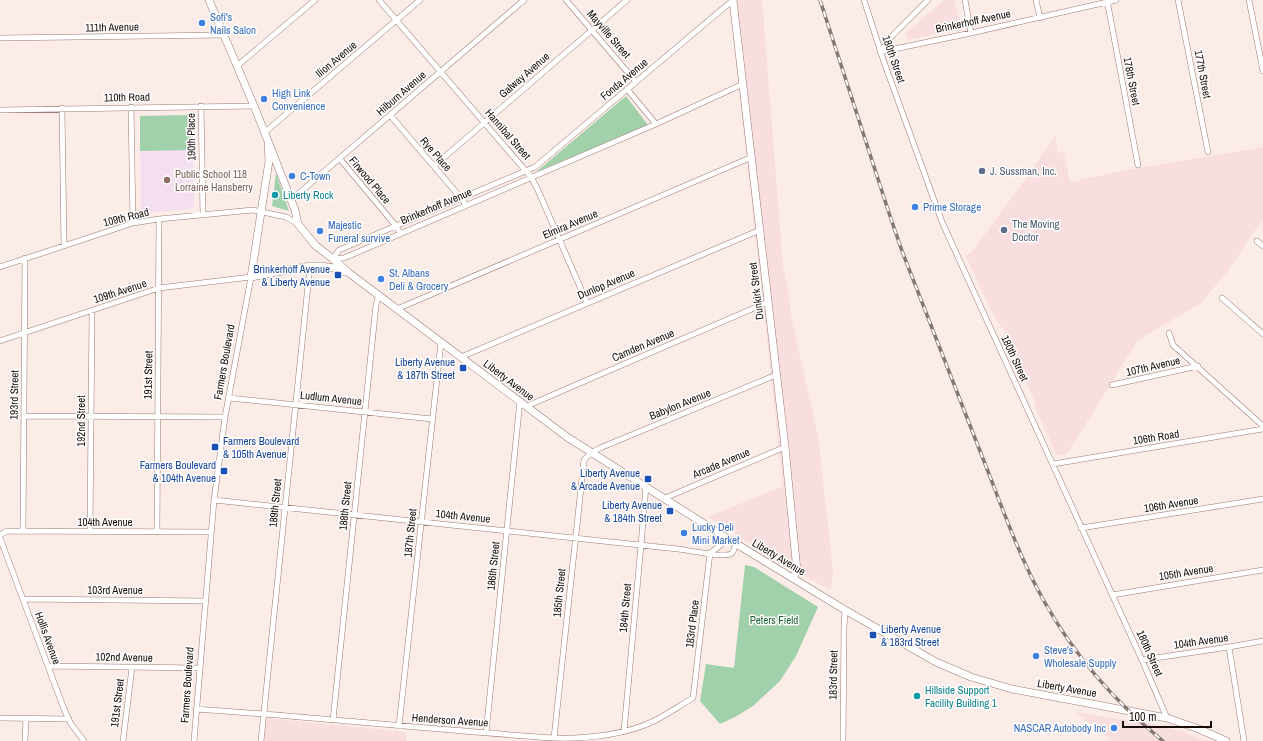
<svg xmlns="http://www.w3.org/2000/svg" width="1263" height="741" font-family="'Archivo Narrow',sans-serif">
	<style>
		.industrial { fill: #f9dedf }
		.education { fill: #f3dfee }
		.green { fill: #a1d1ab }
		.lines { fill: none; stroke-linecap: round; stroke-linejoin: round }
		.street-casing { stroke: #9b7b6f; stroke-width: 6 }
		.secondary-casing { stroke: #9b7b6f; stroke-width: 8 }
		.street { stroke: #fff; stroke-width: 5 }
		.secondary { stroke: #fff; stroke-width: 7 }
		.rail-casing { stroke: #857874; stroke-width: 3.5 }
		.rail { stroke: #fff; stroke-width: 2; stroke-dasharray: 6; stroke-linecap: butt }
		.shop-dot { fill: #3f7fe0; stroke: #fff; stroke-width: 1.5 }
		.service-dot { fill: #5c6f8a; stroke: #fff; stroke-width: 1.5 }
		.education-dot { fill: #8d6e63; stroke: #fff; stroke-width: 1.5 }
		.culture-dot { fill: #0f9aa8; stroke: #fff; stroke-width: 1.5 }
		.transit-dot { fill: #1a4fb4; stroke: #fff; stroke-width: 1.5 }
		.labels { text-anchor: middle; stroke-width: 3; stroke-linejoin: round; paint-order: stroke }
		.shop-label { font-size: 11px; fill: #366cbe; stroke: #fff; text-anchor: start }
		.street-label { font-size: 11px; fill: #170c08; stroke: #fff }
		.service-label { font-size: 11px; fill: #4e5e75; stroke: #fff; text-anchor: start }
		.education-label { font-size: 11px; fill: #785e54; stroke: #fff; text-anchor: start }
		.culture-label { font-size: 11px; fill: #0d838f; stroke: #fff; text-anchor: start }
		.transit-label { font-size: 11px; fill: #164399; stroke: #fff; text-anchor: end }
		.park-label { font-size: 11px; fill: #206436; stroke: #fff }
	</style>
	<rect width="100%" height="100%" fill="#fbece7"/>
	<path class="industrial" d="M729 0H762L783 265 789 295 791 316 818 436 833 570 831 590 785 566 708 517 783 486Z
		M944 0H954L962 28 908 40 906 33Z
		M1055 136 1058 153 1064 152 1070 182 1131 169 1263 147V221L1251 235 1231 267 1201 303 1138 340 1067 454 1057 455 1034 406 1036 404 1004 334 1005 332 995 318 965 255 971 253 1019 188Z
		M1076 712 1156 725 1184 732 1203 741H1113Z
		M266 718 407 732 406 741H264Z"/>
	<path class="education" d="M193 115 194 208 141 214 140 116Z"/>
	<path class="green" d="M626 96 648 125 536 172Z
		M193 115V150L140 151V116Z
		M276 173 289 211 272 206Z
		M745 565 754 567 818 607 796 656 780 681 753 706 735 717 720 724 700 701 706 664 734 668Z"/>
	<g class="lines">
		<defs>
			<path id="street" d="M379 0 531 177 537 188 587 303
				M566 0 636 82
				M864 0 884 62 942 222 1142 660 1167 718
				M965 0 971 33
				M1036 0 1040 18
				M1107 0 1138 165
				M1178 0 1208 152
				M1249 0 1263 71
				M0 38 224 35
				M880 52 971 33 1116 0
				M880 52 892 36 928 0
				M237 66 315 0
				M627 89 656 124
				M201 106 203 215
				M131 107 133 223
				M62 108 64 246
				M0 110 254 106
				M390 115 461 198 466 205
				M265 132 420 0
				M340 159 396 226 400 233
				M434 166 627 0
				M291 200 524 0
				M1257 241 1263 246
				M333 259 339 250 535 167 733 0
				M333 259 344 258 656 124 743 84
				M0 267 133 223 159 219 253 210 286 217 298 224
				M1222 298 1263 334
				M397 309 752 157
				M1169 333 1173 345 1263 426
				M0 341 159 288 251 277 225 417 214 500 194 741
				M461 357 760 230
				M1112 385 1198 366
				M229 398 432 419
				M527 406 768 302
				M24 416 225 417
				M1053 464 1263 429
				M665 498 785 447
				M214 500 678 549C688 550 727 559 732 553 734 551 735 546 736 544
				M1081 528 1263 499
				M23 531 25 258
				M90 532 92 311
				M157 532 159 219
				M0 535 7 531 211 532
				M0 538 64 709 71 724 84 741
				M710 553 721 545 725 537
				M1112 595 1263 570
				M24 599 205 601
				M1229 647 1244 741
				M1142 660 1229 647 1263 641
				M48 666 199 668
				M196 709C315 717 434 730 554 738 586 739 627 735 656 720 669 713 681 705 693 698L710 553
				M0 718 69 719
				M333 720 376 305 379 295
				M399 726 441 342
				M624 731 641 545 646 486
				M486 733 520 401
				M554 738 584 460 591 453 600 448 776 375
				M25 741 26 718
				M123 741 132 667
				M261 741 310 266
				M843 741 844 627 845 610"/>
			<path id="secondary" d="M209 0 254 106 268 141 269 161 251 277 310 266H320L334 268 345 272
				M733 0 785 447 797 571 793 578
				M268 141 295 210 298 224 315 245 333 259 349 273 567 437 725 537 845 610 936 662 971 677 1012 689 1167 718 1199 729 1226 741"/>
		</defs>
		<use href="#street" class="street-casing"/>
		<use href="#secondary" class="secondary-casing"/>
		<use href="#street" class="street"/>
		<use href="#secondary" class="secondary"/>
		<defs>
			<path id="rail" d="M820 0 890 216 902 251C928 318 954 384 980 451 1000 501 1018 555 1044 601 1074 655 1115 702 1163 741"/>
		</defs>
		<use href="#rail" class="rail-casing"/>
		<use href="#rail" class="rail"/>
	</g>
	<g class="shop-dot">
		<circle cx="202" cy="23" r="4"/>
		<circle cx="264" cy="99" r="4"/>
		<circle cx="292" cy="176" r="4"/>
		<circle cx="915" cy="207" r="4"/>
		<circle cx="320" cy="231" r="4"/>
		<circle cx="381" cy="279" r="4"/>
		<circle cx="684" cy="533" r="4"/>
		<circle cx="1036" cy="656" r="4"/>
		<circle cx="1114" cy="728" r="4"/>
	</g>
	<g class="service-dot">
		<circle cx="982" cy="171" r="4"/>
		<circle cx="1004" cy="230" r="4"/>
	</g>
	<circle class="education-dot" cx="167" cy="180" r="4"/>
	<g class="culture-dot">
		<circle cx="275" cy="195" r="4"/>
		<circle cx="917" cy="696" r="4"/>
	</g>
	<g class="transit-dot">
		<rect x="334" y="271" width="8" height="8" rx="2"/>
		<rect x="459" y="364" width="8" height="8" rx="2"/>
		<rect x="211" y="443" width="8" height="8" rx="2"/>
		<rect x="220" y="467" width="8" height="8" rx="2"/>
		<rect x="644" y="475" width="8" height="8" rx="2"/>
		<rect x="666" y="507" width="8" height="8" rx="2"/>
		<rect x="869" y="631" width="8" height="8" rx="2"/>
	</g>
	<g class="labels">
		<g class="shop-label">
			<text x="210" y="21">Sofi's<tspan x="210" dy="13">Nails Salon</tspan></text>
			<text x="272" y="97">High Link<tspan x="272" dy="13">Convenience</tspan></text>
			<text x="300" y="180">C-Town</text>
			<text x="923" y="211">Prime Storage</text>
			<text x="328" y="229">Majestic<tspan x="328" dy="13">Funeral survive</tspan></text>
			<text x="389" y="277">St. Albans<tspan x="389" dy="13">Deli &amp; Grocery</tspan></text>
			<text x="692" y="531">Lucky Deli<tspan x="692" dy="13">Mini Market</tspan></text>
			<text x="1044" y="654">Steve's<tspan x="1044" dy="13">Wholesale Supply</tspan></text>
			<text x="1106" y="732" text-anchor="end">NASCAR Autobody Inc</text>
		</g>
		<g class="street-label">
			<text transform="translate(973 21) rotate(-12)" y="4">Brinkerhoff Avenue</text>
			<text transform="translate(112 27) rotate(-1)" y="4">111th Avenue</text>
			<text transform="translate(609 34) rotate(49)" y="4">Mayville Street</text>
			<text transform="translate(336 59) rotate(-40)" y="4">Ilion Avenue</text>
			<text transform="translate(894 59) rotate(71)" y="4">180th Street</text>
			<text transform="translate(1203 74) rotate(79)" y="4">177th Street</text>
			<text transform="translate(524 75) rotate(-41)" y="4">Galway Avenue</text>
			<text transform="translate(624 79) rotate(-40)" y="4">Fonda Avenue</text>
			<text transform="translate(1132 81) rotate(79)" y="4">178th Street</text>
			<text transform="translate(401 93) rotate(-41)" y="4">Hilburn Avenue</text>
			<text transform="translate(127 97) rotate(-1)" y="4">110th Road</text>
			<text transform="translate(508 134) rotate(49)" y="4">Hannibal Street</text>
			<text transform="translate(191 137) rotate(-91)" y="4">190th Place</text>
			<text transform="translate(436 154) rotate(49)" y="4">Rye Place</text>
			<text transform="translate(370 180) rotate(50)" y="4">Firwood Place</text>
			<text transform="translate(436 206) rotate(-23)" y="4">Brinkerhoff Avenue</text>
			<text transform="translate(126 217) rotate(-14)" y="4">109th Road</text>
			<text transform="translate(570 224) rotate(-23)" y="4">Elmira Avenue</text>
			<text transform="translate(606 284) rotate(-23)" y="4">Dunlop Avenue</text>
			<text transform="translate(120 291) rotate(-18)" y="4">109th Avenue</text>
			<text transform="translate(756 291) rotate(-97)" y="4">Dunkirk Street</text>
			<text transform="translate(643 345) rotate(-23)" y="4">Camden Avenue</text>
			<text transform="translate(1015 358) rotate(65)" y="4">180th Street</text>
			<text transform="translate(224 362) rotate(-80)" y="4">Farmers Boulevard</text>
			<text transform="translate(1153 366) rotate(-13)" y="4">107th Avenue</text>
			<text transform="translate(148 375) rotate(-89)" y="4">191st Street</text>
			<text transform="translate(509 380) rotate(37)" y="4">Liberty Avenue</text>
			<text transform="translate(14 395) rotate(-89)" y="4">193rd Street</text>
			<text transform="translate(331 398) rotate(6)" y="4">Ludlum Avenue</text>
			<text transform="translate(680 404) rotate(-22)" y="4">Babylon Avenue</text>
			<text transform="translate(81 421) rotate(-90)" y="4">192nd Street</text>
			<text transform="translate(1156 437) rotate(-9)" y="4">106th Road</text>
			<text transform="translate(721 463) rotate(-23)" y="4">Arcade Avenue</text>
			<text transform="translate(275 503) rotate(-84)" y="4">189th Street</text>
			<text transform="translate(1171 504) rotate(-9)" y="4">106th Avenue</text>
			<text transform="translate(345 506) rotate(-84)" y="4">188th Street</text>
			<text transform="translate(463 516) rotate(6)" y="4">104th Avenue</text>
			<text x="105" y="526">104th Avenue</text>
			<text transform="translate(410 533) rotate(-84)" y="4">187th Street</text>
			<text transform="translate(779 557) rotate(31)" y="4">Liberty Avenue</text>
			<text transform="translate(493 566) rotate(-84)" y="4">186th Street</text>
			<text transform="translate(1186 572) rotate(-9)" y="4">105th Avenue</text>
			<text x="115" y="594">103rd Avenue</text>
			<text transform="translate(559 593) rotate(-84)" y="4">185th Street</text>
			<text transform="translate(625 608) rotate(-85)" y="4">184th Street</text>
			<text transform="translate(692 624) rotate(-83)" y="4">183rd Place</text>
			<text transform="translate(48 638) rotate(70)" y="4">Hollis Avenue</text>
			<text transform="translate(1201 641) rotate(-8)" y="4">104th Avenue</text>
			<text transform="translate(1150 653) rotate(66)" y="4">180th Street</text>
			<text transform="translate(124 657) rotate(1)" y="4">102nd Avenue</text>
			<text transform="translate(833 675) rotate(-89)" y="4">183rd Street</text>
			<text transform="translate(187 685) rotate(-86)" y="4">Farmers Boulevard</text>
			<text transform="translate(1067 688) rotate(10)" y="4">Liberty Avenue</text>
			<text transform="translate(117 703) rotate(-83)" y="4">191st Street</text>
			<text transform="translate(450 720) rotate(4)" y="4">Henderson Avenue</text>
		</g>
		<g class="service-label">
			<text x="990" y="175">J. Sussman, Inc.</text>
			<text x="1012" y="228">The Moving<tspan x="1012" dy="13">Doctor</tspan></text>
		</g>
		<g class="education-label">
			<text x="175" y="178">Public School 118<tspan x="175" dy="13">Lorraine Hansberry</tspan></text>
		</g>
		<g class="culture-label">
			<text x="283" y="199">Liberty Rock</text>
			<text x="925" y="694">Hillside Support<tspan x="925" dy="13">Facility Building 1</tspan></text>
		</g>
		<g class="transit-label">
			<text x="330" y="273">Brinkerhoff Avenue<tspan x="330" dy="13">&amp; Liberty Avenue</tspan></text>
			<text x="455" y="366">Liberty Avenue<tspan x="455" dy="13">&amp; 187th Street</tspan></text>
			<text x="223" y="445" text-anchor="start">Farmers Boulevard<tspan x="223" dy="13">&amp; 105th Avenue</tspan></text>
			<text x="216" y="469">Farmers Boulevard<tspan x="216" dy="13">&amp; 104th Avenue</tspan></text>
			<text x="640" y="477">Liberty Avenue<tspan x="640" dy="13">&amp; Arcade Avenue</tspan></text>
			<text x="662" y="509">Liberty Avenue<tspan x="662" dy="13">&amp; 184th Street</tspan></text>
			<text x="881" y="633" text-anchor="start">Liberty Avenue<tspan x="881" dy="13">&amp; 183rd Street</tspan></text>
		</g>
		<g class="park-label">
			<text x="774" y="624">Peters Field</text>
		</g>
	</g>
	<path d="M1123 721v6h88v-6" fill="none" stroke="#170c08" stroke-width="2"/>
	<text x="1129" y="721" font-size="12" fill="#170c08" stroke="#ffffff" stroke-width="3" paint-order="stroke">100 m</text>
</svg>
